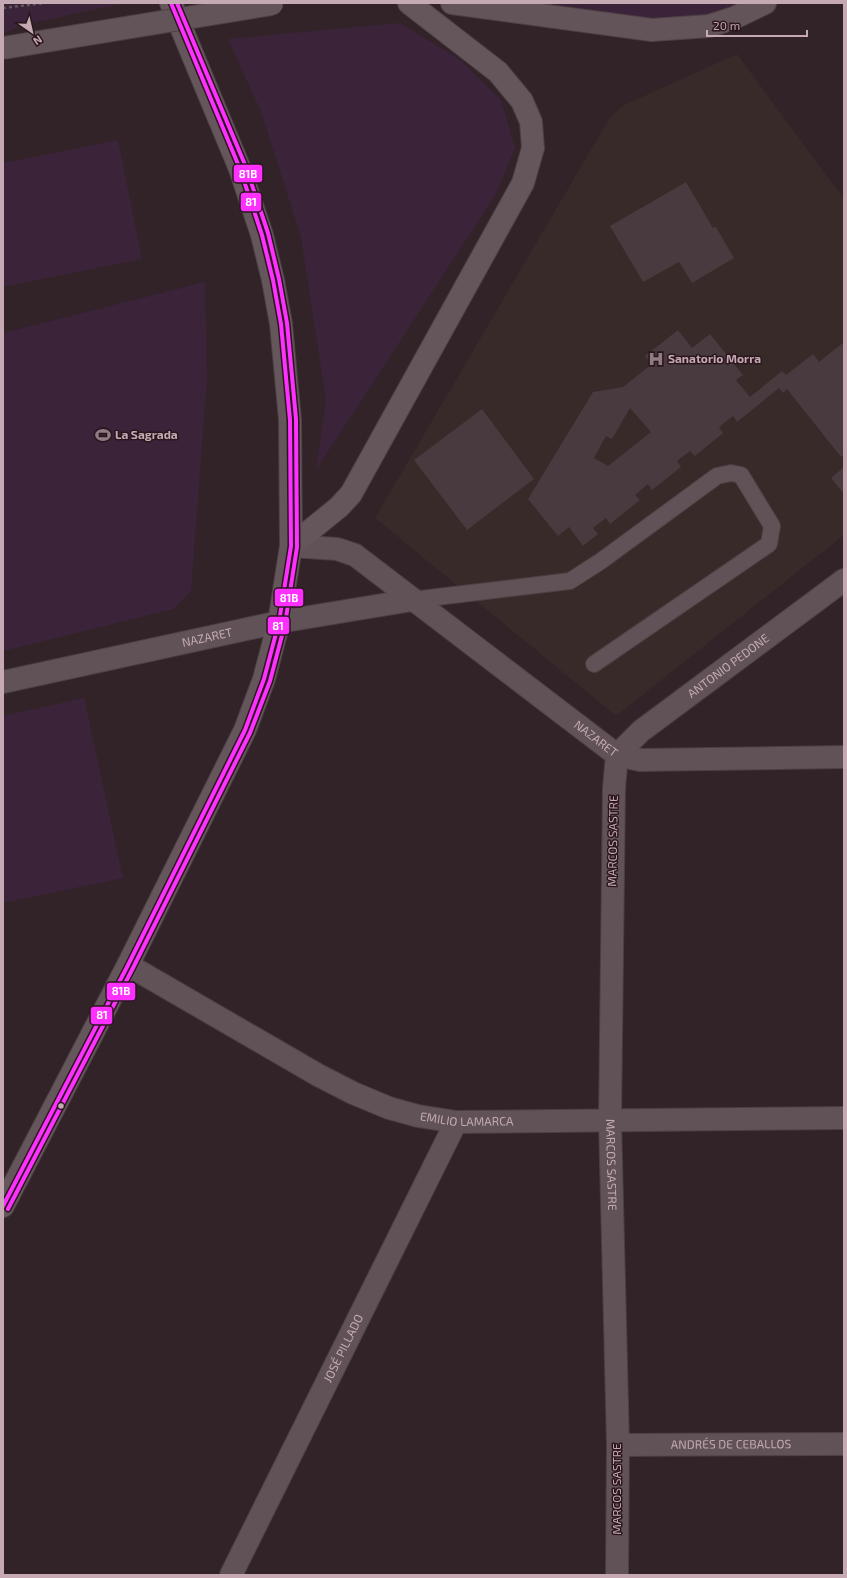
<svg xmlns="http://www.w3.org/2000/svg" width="847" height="1578" font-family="'Exo 2',sans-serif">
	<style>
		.medical { fill: #372a29 }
		.green { fill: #3b2439 }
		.building { fill: #483a3f; fill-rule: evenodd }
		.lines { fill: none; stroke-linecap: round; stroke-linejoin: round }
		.lane-casing { stroke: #4a3f43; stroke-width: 18 }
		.street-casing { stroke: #4a3f43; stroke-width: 24 }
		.secondary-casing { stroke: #4a3f43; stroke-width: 24 }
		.primary-casing { stroke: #4e4045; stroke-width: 24 }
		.path { stroke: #64565c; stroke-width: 2.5; stroke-dasharray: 3 3; stroke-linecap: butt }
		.lane { stroke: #605257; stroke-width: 16 }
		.street { stroke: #605257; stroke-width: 22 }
		.secondary { stroke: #65565b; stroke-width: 22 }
		.primary { stroke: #625459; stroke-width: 22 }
		.primary-bridge-casing { stroke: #4e4045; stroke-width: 24; stroke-linecap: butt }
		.primary-bridge { stroke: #625459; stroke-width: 22 }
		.bus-1-casing { stroke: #2c161e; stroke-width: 7 }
		.bus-2-casing { stroke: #2c161e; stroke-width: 7 }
		.bus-1 { stroke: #fe30ff; stroke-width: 4 }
		.bus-2 { stroke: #fe30ff; stroke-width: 4 }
		.bus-dot { fill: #c5aab3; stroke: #2c161e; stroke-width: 1.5 }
		.labels { text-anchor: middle; stroke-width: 3; stroke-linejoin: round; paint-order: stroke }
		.poi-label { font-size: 12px; font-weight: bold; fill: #c5aab3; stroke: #2c161e; text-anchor: start }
		.street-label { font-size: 12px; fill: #c5aab3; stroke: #2c161e }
		.line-badge { stroke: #2c161e; stroke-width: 1.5 }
		.badge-label { font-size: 11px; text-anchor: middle; font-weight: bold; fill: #fff }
	</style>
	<rect width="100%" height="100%" fill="#312328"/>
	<path class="medical" d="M737 54 844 199V535L616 716 375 518 610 117 624 105Z"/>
	<path class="green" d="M3 3H126L22 25 3 34Z
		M452 3H765L709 26Z
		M400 23 459 59 501 100 515 148 496 194 316 470 326 400 301 237 262 114 228 39Z
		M118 140 142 259 3 287V163Z
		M205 282 207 379 191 591 173 609 3 651V333Z
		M84 698 123 878 3 903V716Z"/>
	<path class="building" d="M686 182 713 228 716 227 734 258 692 283 679 262 643 282 610 226Z
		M678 330 692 348 710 334 743 375 736 380 750 397 782 371 786 375 813 354 819 362 844 342V456L843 455 841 457 787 389 783 393 779 388 737 422 733 416 719 427 723 433 695 456 690 451 677 461 681 467 652 490 648 484 635 495 640 500 610 524 606 518 593 528 598 534 583 546 569 527 558 536 528 499 593 392 623 387 652 364 645 356ZM630 408 651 432 608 466 594 458 606 436 612 439Z
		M482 409 534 479 467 530 414 460Z
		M844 467V494L831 478Z"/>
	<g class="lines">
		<defs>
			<path id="lane" d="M412 600 570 581 601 561 717 476 731 473 741 475 772 526 769 544 594 664"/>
			<g id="street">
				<path id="s1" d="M291 546 337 549 355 555 617 755 640 760 844 757"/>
				<path id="s2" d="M3 682 279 622 412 600"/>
				<path id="s3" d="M617 755 614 788 610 1120 618 1445 617 1575"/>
				<path id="s4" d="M617 755 641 731 844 580"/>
				<path id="s5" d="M128 965 318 1075 353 1093 389 1108 418 1116 456 1122 844 1118"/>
				<path id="s6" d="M618 1445 844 1444"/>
				<path id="s7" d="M231 1575 456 1122"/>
			</g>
			<path id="secondary" d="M291 546 339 507 351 494 523 183 533 148 531 122 522 101 498 72 409 3
				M3 1206 128 965 245 730 264 679 279 622 291 546 290 420 281 324 273 280 262 235 240 169 171 3"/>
			<path id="primary" d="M452 3 652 30 709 26 734 18 765 3"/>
		</defs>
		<use href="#lane" class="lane-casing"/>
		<use href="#street" class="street-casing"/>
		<use href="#secondary" class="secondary-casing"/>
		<use href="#primary" class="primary-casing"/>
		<path class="path" d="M3 8 45 3"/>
		<use href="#lane" class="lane"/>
		<use href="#street" class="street"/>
		<use href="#secondary" class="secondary"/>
		<use href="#primary" class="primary"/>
		<defs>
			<path id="primary-bridge" d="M3 48 272 4"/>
		</defs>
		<use href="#primary-bridge" class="primary-bridge-casing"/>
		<use href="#primary-bridge" class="primary-bridge"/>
		<defs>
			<path id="bus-1" d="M3 1206 128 965 245 730 264 679 279 622 291 546 290 420 281 324 273 280 262 235 240 169 171 3"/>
			<path id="bus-2" d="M8 1209 133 968 250 733 270 681 285 624 297 547 296 419 287 323 279 279 268 233 246 167 177 3"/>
		</defs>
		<use href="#bus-1" class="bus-1-casing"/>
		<use href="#bus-2" class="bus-2-casing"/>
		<use href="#bus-1" class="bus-1"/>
		<use href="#bus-2" class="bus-2"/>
	</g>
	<defs>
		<symbol id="hospital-bare" viewBox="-9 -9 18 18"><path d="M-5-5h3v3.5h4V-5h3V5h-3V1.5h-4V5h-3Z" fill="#917b82" stroke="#2c161e" stroke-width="2.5" paint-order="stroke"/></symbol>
		<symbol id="stadium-bare" viewBox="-9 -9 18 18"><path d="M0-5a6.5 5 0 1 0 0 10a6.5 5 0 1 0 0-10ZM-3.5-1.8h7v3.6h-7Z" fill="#917b82" stroke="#2c161e" stroke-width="2.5" paint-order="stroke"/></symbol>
	</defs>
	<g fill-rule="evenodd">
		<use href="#hospital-bare" x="645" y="348" width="22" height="22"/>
		<use href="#stadium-bare" x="92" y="424" width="22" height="22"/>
	</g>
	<circle class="bus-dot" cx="61" cy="1106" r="3.5"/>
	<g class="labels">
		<g class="poi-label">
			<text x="668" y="363">Sanatorio Morra</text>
			<text x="115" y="439">La Sagrada</text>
		</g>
		<g class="street-label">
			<text dy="4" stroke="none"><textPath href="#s2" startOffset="209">NAZARET</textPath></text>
			<text dy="4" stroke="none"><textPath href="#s4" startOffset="143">ANTONIO PEDONE</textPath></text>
			<text dy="4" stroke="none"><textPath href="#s1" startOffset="368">NAZARET</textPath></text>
			<text transform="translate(613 841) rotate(-89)" y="4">MARCOS SASTRE</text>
			<text dy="4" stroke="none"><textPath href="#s5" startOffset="377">EMILIO LAMARCA</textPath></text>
			<text dy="4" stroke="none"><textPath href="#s3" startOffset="410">MARCOS SASTRE</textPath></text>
			<text dy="4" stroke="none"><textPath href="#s7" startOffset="253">JOSÉ PILLADO</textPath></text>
			<text dy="4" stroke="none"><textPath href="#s6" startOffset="113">ANDRÉS DE CEBALLOS</textPath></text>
			<text transform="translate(617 1489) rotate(-90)" y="4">MARCOS SASTRE</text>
		</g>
	</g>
	<g class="line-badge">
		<rect x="233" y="164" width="30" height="19" rx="4" fill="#fe30ff"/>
		<rect x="240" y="192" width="22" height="20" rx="4" fill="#fe30ff"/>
		<rect x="274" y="588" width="30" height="19" rx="4" fill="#fe30ff"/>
		<rect x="267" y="616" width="23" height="19" rx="4" fill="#fe30ff"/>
		<rect x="106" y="982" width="30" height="19" rx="4" fill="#fe30ff"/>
		<rect x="90" y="1006" width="23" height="19" rx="4" fill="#fe30ff"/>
	</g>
	<g class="badge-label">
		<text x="248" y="178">81B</text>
		<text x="251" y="206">81</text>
		<text x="289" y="602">81B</text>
		<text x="278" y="630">81</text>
		<text x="121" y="995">81B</text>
		<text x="102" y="1019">81</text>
	</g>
	<rect width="847" height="1578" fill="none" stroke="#c5aab3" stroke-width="8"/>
	<g transform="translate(32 32) rotate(146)" stroke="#2c161e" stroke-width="3" paint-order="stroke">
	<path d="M0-3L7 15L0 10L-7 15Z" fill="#c5aab3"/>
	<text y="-6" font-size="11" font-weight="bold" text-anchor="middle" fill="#c5aab3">N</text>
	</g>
	<path d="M707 30v6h100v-6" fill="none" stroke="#c5aab3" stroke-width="2"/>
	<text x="713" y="30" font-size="12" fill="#c5aab3" stroke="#2c161e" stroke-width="3" paint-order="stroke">20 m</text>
</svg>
